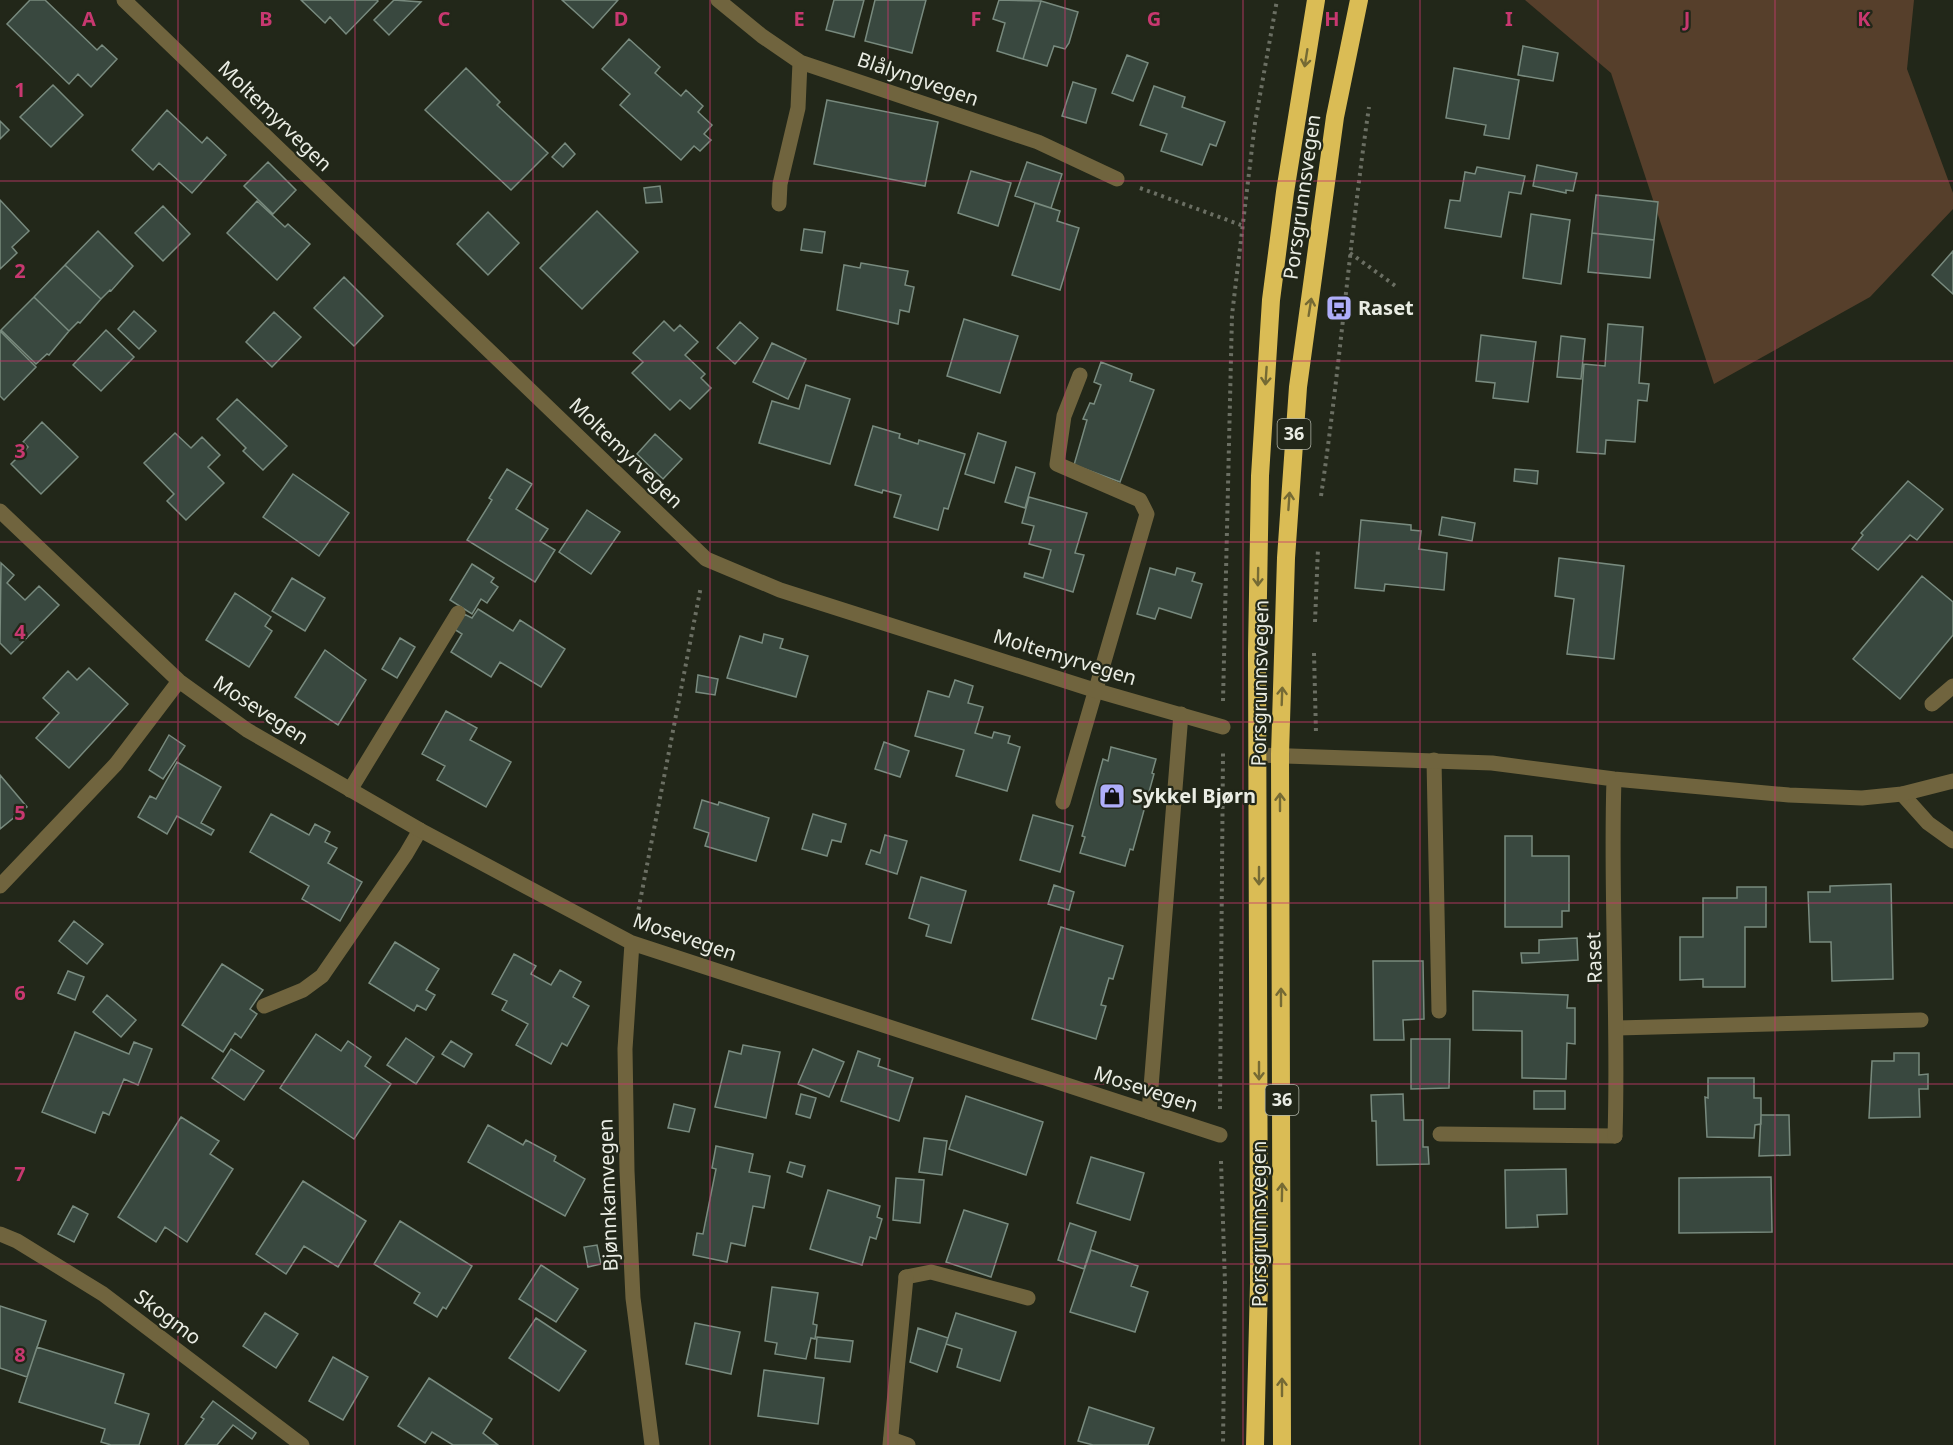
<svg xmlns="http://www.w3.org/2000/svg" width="1953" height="1445" font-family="'Noto Sans',sans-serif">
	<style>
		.green { fill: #563f2b }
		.building { fill: #39483f; stroke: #788a7e; stroke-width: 1.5 }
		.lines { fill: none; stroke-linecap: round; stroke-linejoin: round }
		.path { stroke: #6b6f63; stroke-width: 4; stroke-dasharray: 3 4.5; stroke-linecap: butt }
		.lane { stroke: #70643e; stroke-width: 15 }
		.street { stroke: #70643e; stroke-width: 15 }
		.highway { stroke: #dabc55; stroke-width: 18 }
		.oneway { stroke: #756a34 }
		.grid { fill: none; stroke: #c83870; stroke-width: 1.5; stroke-opacity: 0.55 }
		.labels { text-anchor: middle; stroke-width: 4.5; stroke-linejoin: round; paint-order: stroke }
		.shield { fill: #222719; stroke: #aeb2a7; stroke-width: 1.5 }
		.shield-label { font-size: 18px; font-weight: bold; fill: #eaede4 }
		.street-label { font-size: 20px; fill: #eaede4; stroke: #222719 }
		.poi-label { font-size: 20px; font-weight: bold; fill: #eaede4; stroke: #222719; text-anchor: start }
		.grid-label { font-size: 20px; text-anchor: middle; font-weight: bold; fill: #c83870; stroke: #222719; stroke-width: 4.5; stroke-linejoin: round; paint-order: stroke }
	</style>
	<rect width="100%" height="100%" fill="#222719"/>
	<path class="green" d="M1525 0H1914L1907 69 1953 193V209L1870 297 1714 384 1611 73Z"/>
	<path class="building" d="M30 0H45L97 50 102 45 117 59 91 87 78 74 69 84 7 24Z
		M301 0H377L378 1 346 34 330 17 325 23Z
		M394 0 421 2 389 35 374 20Z
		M562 0H618L593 28Z
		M834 0H864L854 37 826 30Z
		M875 0H926L912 53 865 41Z
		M999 0 1041 1 1023 59 997 51 1005 23 993 19Z
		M1041 1 1078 12 1069 43 1065 49 1054 46 1047 66 1023 59Z
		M629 39 660 67 655 73 681 96 686 90 703 106 698 112 712 125 704 134 711 140 700 151 694 146 681 160 620 105 630 94 602 69Z
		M1523 46 1558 53 1553 81 1518 75Z
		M1127 55 1148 63 1133 101 1112 93Z
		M466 68 500 102 497 105 548 153 511 190 425 110Z
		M1454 68 1519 80 1509 139 1484 135 1486 125 1446 118Z
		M1073 82 1096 89 1086 123 1062 116Z
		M53 85 83 115 51 147 20 117Z
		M1154 86 1185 97 1182 107 1225 122 1216 146 1210 144 1202 165 1161 151 1167 134 1140 125Z
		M827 100 938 122 925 186 814 164Z
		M167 110 202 143 207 137 226 155 192 193 159 163 153 170 132 150Z
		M0 121 9 130 0 139Z
		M565 143 575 154 563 167 552 157Z
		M268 162 296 190 273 214 244 186Z
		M1027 162 1062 174 1051 208 1015 196Z
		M1537 165 1577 173 1573 191 1566 190V193L1533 186Z
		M1477 167 1525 176 1521 194 1509 192 1501 237 1445 228 1450 200 1460 201 1465 172 1475 174Z
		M971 171 1011 183 998 226 958 213Z
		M660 186 662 202 646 203 644 188Z
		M1596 195 1658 202 1654 240 1592 233Z
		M0 200 29 231 12 247 17 253 0 269Z
		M257 201 285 227 288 224 310 244 277 280 227 233Z
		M1035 203 1060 211 1057 221 1079 228 1060 290 1012 275Z
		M163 206 190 234 163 261 135 233Z
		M597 211 638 252 582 309 540 268Z
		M488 212 519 243 488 275 457 244Z
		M1531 214 1570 220 1561 284 1523 278Z
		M804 229 825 232 822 253 801 250Z
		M98 231 133 266 111 291 110 290 101 299 65 265Z
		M1592 233 1654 240 1650 278 1588 272Z
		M1953 251V294L1932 275Z
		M861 263 908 271 905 285 914 287 909 312 900 310 898 324 837 310 844 265 860 268Z
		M65 265 101 299 80 323 78 322 69 331 34 297Z
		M344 277 383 316 354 346 314 308Z
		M34 297 69 331 49 355 47 354 36 364 1 330Z
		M134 311 156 331 139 349 118 329Z
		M274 312 301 337 272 367 246 342Z
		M964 319 1018 336 1000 393 947 376Z
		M664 321 674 331 680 325 698 342 685 355 705 374 701 378 711 388 690 409 680 400 670 410 632 373 643 362 633 353Z
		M740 322 758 338 735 364 717 348Z
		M1608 324 1643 327 1639 383 1649 384 1647 401 1638 400 1635 442 1606 440 1605 454 1577 452 1584 364 1605 366Z
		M106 330 134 357 101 391 73 365Z
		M0 331 36 367 4 400 0 396Z
		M1481 335 1536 342 1528 402 1493 398 1495 383 1476 381Z
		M1561 336 1585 339 1581 379 1557 377Z
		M772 343 806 359 788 399 753 382Z
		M1101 362 1132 374 1130 381 1154 390 1120 482 1074 465 1087 420 1083 419 1090 403 1094 404 1101 385 1094 382Z
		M806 385 850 399 830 464 759 443 772 401 799 409Z
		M237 399 287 446 263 470 243 451 246 448 217 419Z
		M42 422 78 457 41 494 11 464 28 447 23 442Z
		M873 426 900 434 899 438 918 444 919 440 965 454 948 509 944 508 938 530 894 517 901 495 883 490 882 493 855 485Z
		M175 433 191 448 202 437 220 455 208 467 224 483 186 520 167 501 174 494 144 463Z
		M978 433 1006 442 994 483 965 474Z
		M655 434 682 459 663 479 637 454Z
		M1016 467 1035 473 1025 508 1005 502Z
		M507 469 532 484 516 509 548 529 540 541 555 550 535 582 467 540 492 500 489 498Z
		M1515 469 1538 471 1537 484 1514 481Z
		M293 474 349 513 319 556 263 517Z
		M1908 481 1943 509 1917 540 1910 535 1878 570 1852 549 1863 535 1861 533Z
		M1029 497 1087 513 1075 553 1084 555 1073 592 1024 577 1025 573 1043 578 1051 550 1029 544 1034 526 1022 523Z
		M587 510 620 532 591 574 559 552Z
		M1442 517 1475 523 1472 541 1439 535Z
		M1361 520 1411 525V530L1421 531 1419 549 1447 553 1444 590 1385 584 1384 591 1355 588Z
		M1559 558 1624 566 1614 659 1567 654 1574 599 1555 596Z
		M1 563 14 575 7 583 25 600 39 586 59 605 11 654 0 643Z
		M472 564 494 578 491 582 498 587 487 603 481 599 472 614 450 600Z
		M1150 568 1175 575 1177 568 1195 573 1192 581 1202 584 1191 618 1159 608 1155 619 1137 614Z
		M1922 576 1953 602V635L1900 699 1853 659Z
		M292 578 325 598 305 631 272 611Z
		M235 593 271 617 265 626 272 631 249 667 206 640Z
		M478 609 513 631 520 620 565 649 541 687 500 662 491 677 451 652 462 634 454 629 464 614 472 618Z
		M764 634 783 639 780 648 808 656 796 697 727 678 740 636 762 643Z
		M400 638 415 647 397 678 382 669Z
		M325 650 366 680 338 725 295 697Z
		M89 668 128 704 69 768 36 738 59 713 43 698 68 671 77 680Z
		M698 675 718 679 715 695 696 692Z
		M955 680 973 686 968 703 983 707 975 733 992 738 994 732 1010 736 1008 743 1020 747 1007 791 956 776 964 750 915 736 928 691 949 697Z
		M446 711 477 728 470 740 511 762 486 807 437 780 445 766 422 754Z
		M169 735 185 746 163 779 149 770Z
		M884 742 909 751 900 777 875 769Z
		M1111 747 1156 759 1152 773 1154 774 1133 850 1130 849 1125 866 1080 853 1085 837 1082 836 1103 759 1108 761Z
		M177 762 221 787 201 823 214 830 211 835 177 816 167 834 138 817 150 796 156 799Z
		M0 775 27 807 0 829Z
		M702 800 718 805 719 802 769 818 756 861 705 846 709 833 694 828Z
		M271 814 309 835 315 824 330 832 325 842 337 848 328 863 362 882 340 921 302 899 309 886 250 852Z
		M813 814 846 824 841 842 832 840 827 856 802 849Z
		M1033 815 1073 826 1060 872 1020 860Z
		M885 835 907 841 897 874 866 864 871 850 880 853Z
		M1505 836H1532V856H1569V911H1562V927H1505Z
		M921 877 966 891 951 943 926 936 929 925 909 918Z
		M1891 884 1893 979 1832 981 1831 942H1810L1808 892H1830V886Z
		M1054 885 1074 892 1069 910 1048 904Z
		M1737 887H1766V927H1745V987H1703V979L1680 980V937H1703V898H1737Z
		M74 921 103 944 87 964 59 941Z
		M1061 927 1123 946 1113 979 1109 978 1101 1005 1106 1006 1096 1039 1032 1019Z
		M1577 938 1578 960 1522 963 1521 953H1539V940Z
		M395 942 439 969 426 990 435 995 426 1010 417 1005 414 1011 369 983Z
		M514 954 536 966 531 974 551 985 560 970 581 982 573 997 589 1006 567 1046 562 1043 551 1064 516 1045 528 1024 502 1010 507 1001 492 994Z
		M1373 961H1423L1424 1019 1403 1020 1404 1040H1374Z
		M222 964 263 990 250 1009 257 1014 241 1038 235 1033 223 1052 182 1025Z
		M68 971 84 977 75 1000 58 993Z
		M1473 991 1568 995 1567 1008H1575V1044L1567 1043 1566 1079 1522 1078V1031L1473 1030Z
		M107 995 136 1020 121 1037 93 1012Z
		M75 1032 129 1054 134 1042 152 1049 138 1085 124 1079 109 1115 103 1112 95 1133 42 1112Z
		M316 1034 341 1051 348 1041 371 1057 365 1066 391 1084 354 1139 280 1088Z
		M406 1038 434 1057 416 1084 387 1065Z
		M1411 1039H1450L1449 1088 1411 1089Z
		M451 1041 472 1054 464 1067 442 1054Z
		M743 1045 780 1052 766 1118 715 1107 729 1051 741 1054Z
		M231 1049 264 1071 244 1100 212 1078Z
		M813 1049 844 1062 829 1097 798 1084Z
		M858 1051 880 1059 878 1066 913 1078 899 1121 841 1101Z
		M1894 1053H1919V1075L1928 1074V1089H1919L1920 1117 1869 1118 1872 1061H1894Z
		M1708 1078H1754V1098H1761V1124L1755 1125 1754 1138 1707 1137 1705 1097 1708 1098Z
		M1534 1091H1565V1109H1534Z
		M801 1094 816 1098 810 1118 796 1114Z
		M1403 1094 1404 1120H1423V1147H1428L1429 1164 1377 1165 1376 1121H1372L1371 1095Z
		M966 1096 1043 1122 1026 1175 949 1149Z
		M674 1104 695 1109 689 1132 668 1128Z
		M1761 1115H1789L1790 1155 1759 1156Z
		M181 1117 219 1141 210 1154 233 1169 187 1242 165 1227 156 1242 118 1217Z
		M488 1125 523 1145 526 1140 556 1156 554 1161 585 1179 565 1216 468 1162Z
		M924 1138 947 1141 942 1175 919 1172Z
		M716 1146 753 1154 749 1172 770 1176 764 1208 753 1206 745 1246 731 1243 727 1262 693 1255 697 1233 703 1234 716 1169 712 1168Z
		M1091 1157 1144 1173 1130 1220 1077 1203Z
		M790 1162 805 1166 802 1177 787 1172Z
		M1566 1169 1567 1214 1537 1215 1538 1227 1506 1228 1505 1170Z
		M1771 1177 1772 1232 1679 1233V1178Z
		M896 1178 924 1180 920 1223 893 1220Z
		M303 1181 366 1221 338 1267 304 1246 286 1274 256 1254Z
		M828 1190 880 1206 877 1217 882 1219 876 1239 870 1237 862 1265 810 1249Z
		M73 1206 88 1214 74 1242 58 1234Z
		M964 1210 1008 1224 991 1277 946 1262Z
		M400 1221 472 1266 446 1309 443 1307 437 1317 414 1303 420 1293 374 1264Z
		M1070 1223 1096 1232 1084 1269 1058 1260Z
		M597 1245 601 1264 588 1267 584 1247Z
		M1091 1250 1138 1266 1131 1286 1148 1292 1135 1332 1070 1312Z
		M541 1265 578 1289 556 1322 519 1299Z
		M772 1287 818 1293 813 1324 817 1325 815 1339 811 1338 806 1359 775 1354 777 1343 765 1341Z
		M0 1306 46 1321 27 1377 0 1368Z
		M265 1313 298 1334 276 1368 243 1346Z
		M956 1313 1016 1332 1000 1381 957 1367 962 1349 946 1344Z
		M536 1318 586 1351 559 1391 509 1358Z
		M695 1323 740 1332 731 1374 686 1364Z
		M918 1328 948 1338 937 1372 910 1362Z
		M817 1337 853 1341 850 1362 815 1358Z
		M37 1347 124 1374 115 1403 149 1414 139 1445H111L101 1442 105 1429 19 1402Z
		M333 1357 368 1377 343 1420 309 1401Z
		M764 1370 824 1378 818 1424 758 1416Z
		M429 1378 492 1419 483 1433 498 1445H453L432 1432 425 1443 398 1426Z
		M213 1401 256 1433 252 1439 233 1425 217 1445H185L204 1419 201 1417Z
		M1089 1407 1154 1428 1148 1445H1093L1078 1441Z"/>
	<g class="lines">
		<path class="path" d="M1140 188 1241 225
			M1350 253 1397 287
			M1321 496C1340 367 1350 237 1369 107
			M1315 622 1318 548
			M1314 653 1316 733
			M1223 701 1232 315 1255 123 1277 0
			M637 917 701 586
			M1220 1109 1223 753
			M1221 1161 1225 1283 1223 1445"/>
		<path class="lane" d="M718 0 762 36 800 62 1038 142 1117 179
			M779 204 780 184 798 108 800 62
			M1932 704 1953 686
			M1434 760 1439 1011
			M350 790 458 613
			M1902 794 1928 823 1953 841
			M1063 802 1147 514 1140 500 1057 464 1064 416 1080 375
			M264 1006 303 990 322 976 406 854 420 830
			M1617 1028 1921 1020
			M1149 1112 1181 714
			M1440 1134 1615 1136
			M906 1277 931 1272 1028 1298
			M891 1439 908 1445"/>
		<path class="street" d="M124 0 706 559 780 590 1094 690 1223 727
			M0 511 179 681 247 730 420 830 632 943 1220 1135
			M1259 755 1492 763 1614 779 1789 795 1862 798 1902 794 1953 781
			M1614 779C1610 898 1619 1017 1615 1136
			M0 886 116 764 179 681
			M632 943 625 1049 627 1171 633 1298 652 1445
			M0 1234 17 1241 103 1294 302 1445
			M890 1445 906 1277"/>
		<path class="highway" d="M1255 1445 1259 1283 1257 653 1260 476 1271 300 1285 192 1316 0
			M1282 1445 1280 754 1286 558 1298 387 1335 117 1359 0"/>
	</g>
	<defs><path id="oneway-shaft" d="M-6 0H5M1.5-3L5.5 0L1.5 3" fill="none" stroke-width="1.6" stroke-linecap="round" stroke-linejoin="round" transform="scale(1.5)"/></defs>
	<g class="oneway">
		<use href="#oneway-shaft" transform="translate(1306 58) rotate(99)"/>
		<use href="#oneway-shaft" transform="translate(1310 307) rotate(-81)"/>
		<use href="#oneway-shaft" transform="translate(1266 376) rotate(94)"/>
		<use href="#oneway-shaft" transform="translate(1289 501) rotate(-86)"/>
		<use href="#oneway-shaft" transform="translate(1258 577) rotate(91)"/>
		<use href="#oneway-shaft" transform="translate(1282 696) rotate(-88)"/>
		<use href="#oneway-shaft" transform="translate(1280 802) rotate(-90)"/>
		<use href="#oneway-shaft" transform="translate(1259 876) rotate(90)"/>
		<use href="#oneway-shaft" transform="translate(1281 997) rotate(-90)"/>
		<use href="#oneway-shaft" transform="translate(1259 1071) rotate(90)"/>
		<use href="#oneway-shaft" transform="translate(1282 1192) rotate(-89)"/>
		<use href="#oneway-shaft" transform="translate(1282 1387) rotate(-90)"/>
	</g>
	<path class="grid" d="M178 0V1445M355 0V1445M533 0V1445M710 0V1445M888 0V1445M1065 0V1445M1243 0V1445M1420 0V1445M1598 0V1445M1775 0V1445M0 181H1953M0 361H1953M0 542H1953M0 722H1953M0 903H1953M0 1084H1953M0 1264H1953"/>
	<defs>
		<symbol id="bus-square" viewBox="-11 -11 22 22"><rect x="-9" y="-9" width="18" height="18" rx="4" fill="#afaefa" stroke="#222719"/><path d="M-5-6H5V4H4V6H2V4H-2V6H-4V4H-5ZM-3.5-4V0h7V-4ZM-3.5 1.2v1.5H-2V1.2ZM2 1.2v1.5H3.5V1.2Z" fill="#111"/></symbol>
		<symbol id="shop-square" viewBox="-11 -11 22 22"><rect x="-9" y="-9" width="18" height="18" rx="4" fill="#afaefa" stroke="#222719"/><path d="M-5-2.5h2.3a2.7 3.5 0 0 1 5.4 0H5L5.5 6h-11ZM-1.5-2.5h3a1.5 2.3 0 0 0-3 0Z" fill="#111"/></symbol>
	</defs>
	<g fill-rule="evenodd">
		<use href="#bus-square" x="1324" y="293" width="30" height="30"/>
		<use href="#shop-square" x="1097" y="781" width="30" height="30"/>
	</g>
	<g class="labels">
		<g class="shield">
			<rect x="1277.5" y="419" width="33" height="30" rx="4.5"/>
			<rect x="1265.5" y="1085" width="33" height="30" rx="4.5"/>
		</g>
		<g class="shield-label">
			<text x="1294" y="440">36</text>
			<text x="1282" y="1106">36</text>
		</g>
		<g class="street-label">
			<text transform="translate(918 79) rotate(19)" y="7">Blålyngvegen</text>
			<text transform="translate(275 116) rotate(44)" y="7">Moltemyrvegen</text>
			<text transform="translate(1302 197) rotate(-82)" y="7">Porsgrunnsvegen</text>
			<text transform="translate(626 453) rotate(44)" y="7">Moltemyrvegen</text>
			<text transform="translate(1065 657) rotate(17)" y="7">Moltemyrvegen</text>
			<text transform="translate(1260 683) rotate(-89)" y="7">Porsgrunnsvegen</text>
			<text transform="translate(261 710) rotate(33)" y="7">Mosevegen</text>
			<text transform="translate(685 937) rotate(19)" y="7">Mosevegen</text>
			<text transform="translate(1594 958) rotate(-92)" y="7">Raset</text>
			<text transform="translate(1146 1089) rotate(18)" y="7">Mosevegen</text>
			<text transform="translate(608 1195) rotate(-92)" y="7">Bjønnkamvegen</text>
			<text transform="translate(1259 1224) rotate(-90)" y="7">Porsgrunnsvegen</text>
			<text transform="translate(168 1317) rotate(37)" y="7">Skogmo</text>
		</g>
		<g class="poi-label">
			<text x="1358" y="315">Raset</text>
			<text x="1132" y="803">Sykkel Bjørn</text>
		</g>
	</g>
	<g class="grid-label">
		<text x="89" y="26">A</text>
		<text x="266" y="26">B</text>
		<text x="444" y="26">C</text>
		<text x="621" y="26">D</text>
		<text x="799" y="26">E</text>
		<text x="976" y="26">F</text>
		<text x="1154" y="26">G</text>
		<text x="1332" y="26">H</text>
		<text x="1509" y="26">I</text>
		<text x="1687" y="26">J</text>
		<text x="1864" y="26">K</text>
		<text x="20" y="97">1</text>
		<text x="20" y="278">2</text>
		<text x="20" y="458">3</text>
		<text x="20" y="639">4</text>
		<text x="20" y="820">5</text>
		<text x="20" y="1000">6</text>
		<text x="20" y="1181">7</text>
		<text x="20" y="1362">8</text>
	</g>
</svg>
